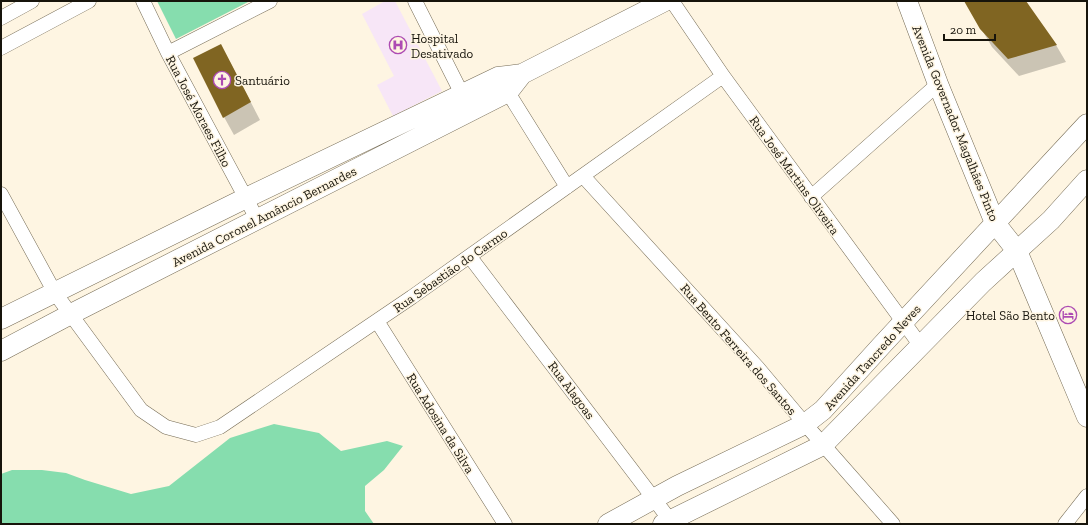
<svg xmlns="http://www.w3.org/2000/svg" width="1088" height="525" font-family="'Zilla Slab',serif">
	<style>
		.medical { fill: #f7e6f7 }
		.green { fill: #86ddae }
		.shadow { fill: #0003 }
		.building { fill: #806522 }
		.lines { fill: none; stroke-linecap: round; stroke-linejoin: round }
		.street-casing { stroke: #756b55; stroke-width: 15 }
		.secondary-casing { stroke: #756b55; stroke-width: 21 }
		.street { stroke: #fff; stroke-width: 14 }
		.secondary { stroke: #fff; stroke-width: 20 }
		.labels { text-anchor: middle; stroke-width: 3; stroke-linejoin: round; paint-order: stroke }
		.poi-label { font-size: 13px; fill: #17140b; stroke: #fef5e2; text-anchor: start }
		.street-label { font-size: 13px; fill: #17140b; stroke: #fef5e2 }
	</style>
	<rect width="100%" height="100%" fill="#fef5e2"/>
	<path class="medical" d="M385 1H395L442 91 393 116 377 85 394 76 362 14Z"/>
	<path class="green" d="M157 1H250L176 39Z
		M274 424 319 433 341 451 387 441 403 446 384 470 365 486V511L374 524 1 523V474L12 470H42L66 473 85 480 131 494 169 486 230 438Z"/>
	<path class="shadow" d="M965 1H1025L1056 45 1066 62 1019 76 992 47Z
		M230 62 260 120 234 135 224 117Z"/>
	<path class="building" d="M964 1H1026L1057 45 1008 59 980 29Z
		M221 44 251 102 223 118 193 58Z"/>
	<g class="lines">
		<defs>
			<path id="street" d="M143 1 168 53 257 219
				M415 1 466 102
				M672 1 723 76 921 346
				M1 18 32 1
				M1 48 89 1
				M168 53 270 1
				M504 86 567 187
				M583 176 758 368 805 424 893 524
				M1 194 55 293 141 410 166 427 196 435 220 427 412 297 723 76
				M811 197 938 84
				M470 257 673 524
				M377 321 505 524
				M1065 524 1087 496"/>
			<path id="secondary" d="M907 1 938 84 995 223 1017 251 1087 417
				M1 319 246 198 498 77 522 74 665 1
				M1 351 71 314 508 92 522 74
				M608 524 677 486 805 424 823 410 881 346 1087 124
				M663 524 823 445 983 282 1051 220 1087 180"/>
		</defs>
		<use href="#street" class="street-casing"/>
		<use href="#secondary" class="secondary-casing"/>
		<use href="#street" class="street"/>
		<use href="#secondary" class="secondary"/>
	</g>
	<defs>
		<symbol id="hospital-ring" viewBox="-11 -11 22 22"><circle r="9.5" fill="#fef5e2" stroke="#ad4bb3" stroke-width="1.5"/><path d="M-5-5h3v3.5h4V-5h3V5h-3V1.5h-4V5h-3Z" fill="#ad4bb3"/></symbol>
		<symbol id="church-ring" viewBox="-11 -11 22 22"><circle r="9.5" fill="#fef5e2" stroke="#ad4bb3" stroke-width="1.5"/><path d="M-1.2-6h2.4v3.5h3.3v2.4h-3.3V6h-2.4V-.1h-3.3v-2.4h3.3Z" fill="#ad4bb3"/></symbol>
		<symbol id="hotel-ring" viewBox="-11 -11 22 22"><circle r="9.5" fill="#fef5e2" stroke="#ad4bb3" stroke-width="1.5"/><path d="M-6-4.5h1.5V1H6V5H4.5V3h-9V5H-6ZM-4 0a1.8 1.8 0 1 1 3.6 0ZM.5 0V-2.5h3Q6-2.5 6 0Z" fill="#ad4bb3"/></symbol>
	</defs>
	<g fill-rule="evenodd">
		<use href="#hospital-ring" x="388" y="35" width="20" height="20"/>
		<use href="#church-ring" x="212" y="70" width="20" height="20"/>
		<use href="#hotel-ring" x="1058" y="305" width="20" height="20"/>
	</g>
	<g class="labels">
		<g class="poi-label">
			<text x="411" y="43">Hospital<tspan x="411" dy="15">Desativado</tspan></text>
			<text x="235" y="85">Santuário</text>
			<text x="1055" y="320" text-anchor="end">Hotel São Bento</text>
		</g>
		<g class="street-label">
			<text transform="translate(199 111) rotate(62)" y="5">Rua José Moraes Filho</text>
			<text transform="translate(956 123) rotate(68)" y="5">Avenida Governador Magalhães Pinto</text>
			<text transform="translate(795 175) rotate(54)" y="5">Rua José Martins Oliveira</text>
			<text transform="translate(264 216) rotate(-27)" y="5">Avenida Coronel Amâncio Bernardes</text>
			<text transform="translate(450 270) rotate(-35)" y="5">Rua Sebastião do Carmo</text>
			<text transform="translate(739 349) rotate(49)" y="5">Rua Bento Ferreira dos Santos</text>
			<text transform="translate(872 357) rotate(-48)" y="5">Avenida Tancredo Neves</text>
			<text transform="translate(572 390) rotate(53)" y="5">Rua Alagoas</text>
			<text transform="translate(441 423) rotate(58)" y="5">Rua Adosina da Silva</text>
		</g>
	</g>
	<rect width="1088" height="525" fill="none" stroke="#17140b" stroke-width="4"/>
	<path d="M944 34v6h51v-6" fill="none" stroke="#17140b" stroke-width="2"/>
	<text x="950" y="34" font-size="12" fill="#17140b" stroke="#fef5e2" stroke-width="3" paint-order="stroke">20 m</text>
</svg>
